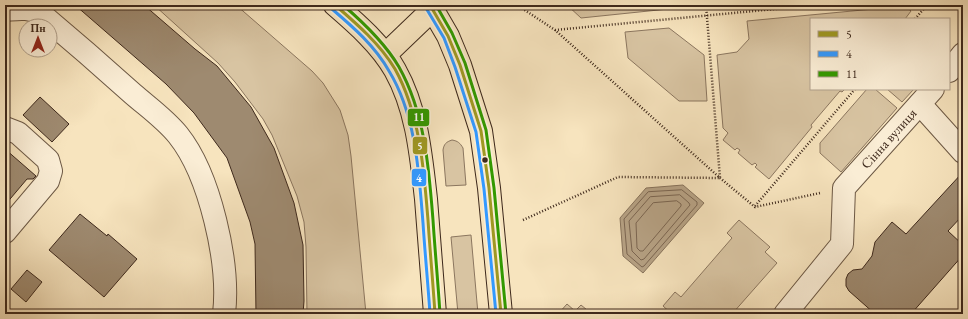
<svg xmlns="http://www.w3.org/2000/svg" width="968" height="319" font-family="'EB Garamond',serif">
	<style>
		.green { fill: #d8c4a2; stroke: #8b765f }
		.water { fill: #b8a487; stroke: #87735c }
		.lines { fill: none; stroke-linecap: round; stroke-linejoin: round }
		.shore { stroke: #7b6652; stroke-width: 1 }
		.building { fill: #9e8a70; stroke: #3e291c }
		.minor-casing { stroke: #6c5844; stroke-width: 24 }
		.major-casing { stroke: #3e291c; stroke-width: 24 }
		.path { stroke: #3e291c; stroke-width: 2.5; stroke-dasharray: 1 2; stroke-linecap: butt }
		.minor { stroke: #faedd5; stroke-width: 22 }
		.major { stroke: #f7e4be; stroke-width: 22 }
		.bus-1-casing { stroke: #faedd5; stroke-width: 6 }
		.bus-2-casing { stroke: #faedd5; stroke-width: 6 }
		.bus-3-casing { stroke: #faedd5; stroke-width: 6 }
		.bus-1 { stroke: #9f9822; stroke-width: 3 }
		.bus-2 { stroke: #39f; stroke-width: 3 }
		.bus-3 { stroke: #390; stroke-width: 3 }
		.bus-dot { fill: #3e291c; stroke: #faedd5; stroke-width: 1.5 }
		.labels { text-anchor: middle; stroke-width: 3.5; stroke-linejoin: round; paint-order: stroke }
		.street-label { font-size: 14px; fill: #3e291c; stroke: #faedd5 }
		.line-badge { stroke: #faedd5; stroke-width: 1.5 }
		.badge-label { font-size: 11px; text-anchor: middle; font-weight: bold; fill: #fff }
	</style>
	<rect width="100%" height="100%" fill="#f7e4be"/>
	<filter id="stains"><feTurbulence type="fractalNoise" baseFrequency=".005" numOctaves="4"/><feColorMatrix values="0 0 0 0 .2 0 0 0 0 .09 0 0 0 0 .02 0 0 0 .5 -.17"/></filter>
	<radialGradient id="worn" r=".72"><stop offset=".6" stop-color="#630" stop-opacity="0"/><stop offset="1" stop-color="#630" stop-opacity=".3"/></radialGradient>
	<path class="green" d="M154 5H236L312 71 323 83 340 110 348 135 351 156 366 314H307L306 247 304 222 297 196 272 135 263 119 235 82 218 63Z
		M567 5H667L668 9 581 18Z
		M905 6 911 11 905 19H811V89H845L842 92 840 91 811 125 812 127 769 179 755 167 757 165 755 163 752 165 738 153 740 150 737 148 735 150 723 140 728 133 723 128 717 55 737 52 749 39 747 21Z
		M669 28 704 55 707 101H679L628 58 625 32Z
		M867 89H875L897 108 841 172 820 153V143Z
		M887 89H914L902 102Z
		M452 140C458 141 460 143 463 148L466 185 446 186 443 150C444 144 446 142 452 140Z
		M739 220 770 247 765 252 777 263 732 314H672L663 306 675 292 681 297 732 238 727 233Z
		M471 235 478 314H458L451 237Z
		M567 304 575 311 581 305 592 314H558Z"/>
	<path class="water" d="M683 185 704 203 643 273 623 256 620 218 646 188Z"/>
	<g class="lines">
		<path class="shore" d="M682 190 697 202V205L644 266 642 267 627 254 624 219 648 192Z
			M680 195 689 203 690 205 644 259 641 260 632 251 629 221 650 197Z
			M677 201 681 204V206L643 251H640L637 248 636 223 653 203Z"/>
	</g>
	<path class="building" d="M75 5H144L195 49 217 66 251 107 274 148 294 203 303 245 304 301 303 314H256L255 244 250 222 227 158 194 113 166 84Z
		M40 97 69 124 52 142 23 115Z
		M5 149 36 176 33 179H27L5 205Z
		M963 172V215L948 231 963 245V255L911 314H875L849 291 846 286V279L848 274 853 270 862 269 872 256 875 242 892 222 906 234Z
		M80 214 107 236 108 234 137 259 104 297 49 250Z
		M27 270 42 282 26 302 11 289Z"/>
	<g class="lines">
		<defs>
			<g id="minor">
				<path d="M5 10C19 9 29 7 41 14 72 40 103 67 133 94 148 107 165 119 178 135 210 175 230 263 224 314"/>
				<path d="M949 71 963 54"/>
				<path d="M920 104 963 152"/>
				<path d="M5 128 18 133 48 160 51 171 48 181 5 232"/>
				<path id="s1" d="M785 314 842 244 844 188 933 89"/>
			</g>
			<path id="major" d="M335 5C357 24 381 45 395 70 417 109 421 155 426 199 429 237 432 276 435 314
				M430 5 448 36 460 65 481 131 489 188 501 314
				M385 55 433 9"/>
		</defs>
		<use href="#minor" class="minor-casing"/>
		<use href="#major" class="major-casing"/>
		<path class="path" d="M517 5 555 30 720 178 755 207 820 193
			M915 19 927 5
			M555 30 817 5
			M755 206 855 89
			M523 220 618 177 720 178 706 5"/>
		<use href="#minor" class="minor"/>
		<use href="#major" class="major"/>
		<defs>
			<path id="bus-1" d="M335 5C357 24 380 44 395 69 420 114 424 170 428 220 430 251 433 283 435 314
				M430 5 448 36 460 65 481 131 489 188 501 314"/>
			<path id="bus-2" d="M426 8 444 38 455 67 476 132 484 189 496 314
				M332 9C353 27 375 46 389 71 416 115 419 173 423 223 425 254 428 284 430 314"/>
			<path id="bus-3" d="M343 5C364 23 385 43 399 67 425 113 429 169 433 220 435 251 438 282 440 314
				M436 5 452 33 465 63 486 130 494 188 506 314"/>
		</defs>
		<use href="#bus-1" class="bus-1-casing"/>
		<use href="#bus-2" class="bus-2-casing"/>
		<use href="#bus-3" class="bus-3-casing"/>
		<use href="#bus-1" class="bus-1"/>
		<use href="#bus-2" class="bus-2"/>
		<use href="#bus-3" class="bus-3"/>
	</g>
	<circle class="bus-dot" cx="485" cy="160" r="3.5"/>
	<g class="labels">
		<g class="street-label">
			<text dy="5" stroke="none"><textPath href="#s1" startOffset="213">Сінна вулиця</textPath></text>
		</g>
	</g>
	<g class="line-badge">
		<rect x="407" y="108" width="23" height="19" rx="4" fill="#390"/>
		<rect x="412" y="136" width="16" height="19" rx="4" fill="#9f9822"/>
		<rect x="411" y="168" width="16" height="19" rx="4" fill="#39f"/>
	</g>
	<g class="badge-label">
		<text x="419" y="121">11</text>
		<text x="420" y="150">5</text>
		<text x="419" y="182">4</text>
	</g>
	<rect width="968" height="319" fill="none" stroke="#f7e4be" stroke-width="20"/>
	<rect x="6" y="6" width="956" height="307" fill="none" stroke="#3e291c" stroke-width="2"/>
	<rect x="10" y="10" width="948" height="299" fill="none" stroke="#3e291c"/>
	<rect x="810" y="18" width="140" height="72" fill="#faedd5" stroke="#af9f8b"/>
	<rect x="818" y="31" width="20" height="6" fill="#9f9822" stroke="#af9f8b"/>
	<text x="846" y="38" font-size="12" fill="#3e291c">5</text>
	<rect x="818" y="51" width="20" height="6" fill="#3399ff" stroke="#af9f8b"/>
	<text x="846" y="58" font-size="12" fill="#3e291c">4</text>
	<rect x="818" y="71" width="20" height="6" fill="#339900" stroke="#af9f8b"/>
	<text x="846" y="78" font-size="12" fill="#3e291c">11</text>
	<g transform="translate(38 38)"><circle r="19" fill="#faedd5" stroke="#af9f8b"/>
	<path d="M0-3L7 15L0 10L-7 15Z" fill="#8f2418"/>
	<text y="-6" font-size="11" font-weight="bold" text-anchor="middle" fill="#3e291c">Пн</text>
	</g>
	<rect width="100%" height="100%" filter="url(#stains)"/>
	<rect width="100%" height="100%" fill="url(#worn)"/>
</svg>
